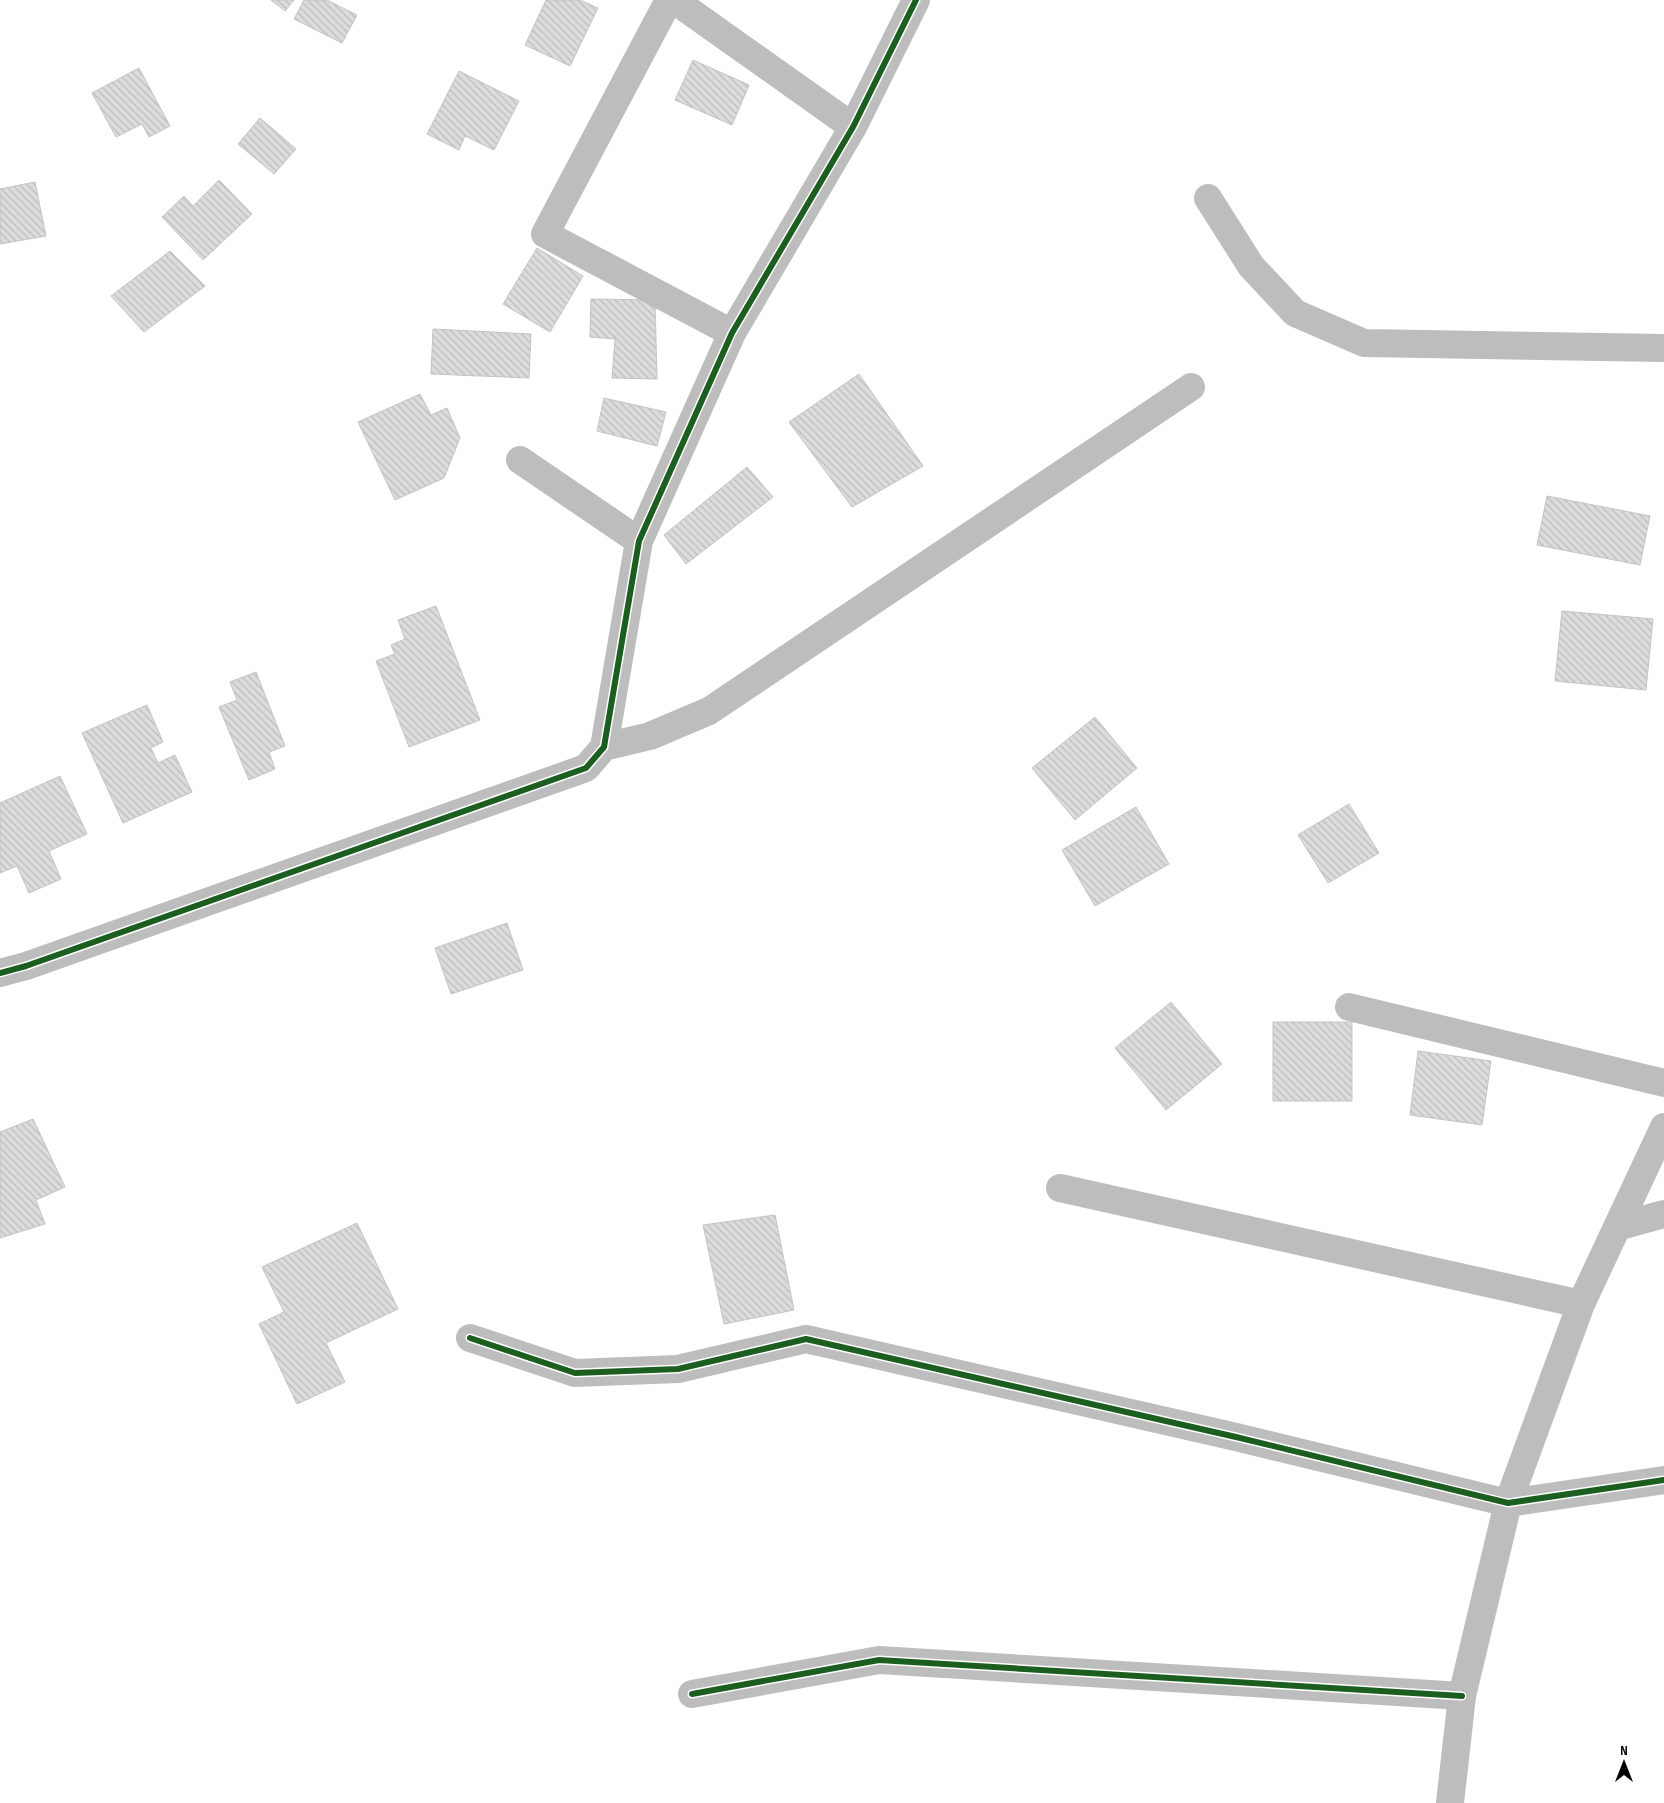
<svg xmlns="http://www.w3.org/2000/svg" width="1664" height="1803" font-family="'Sofia Sans Condensed',sans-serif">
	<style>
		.building { fill: url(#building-back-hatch); stroke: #c4c4c4 }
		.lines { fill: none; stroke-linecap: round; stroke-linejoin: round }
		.street { stroke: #bdbdbd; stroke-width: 28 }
		.cycleway-casing { stroke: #fff; stroke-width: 9 }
		.cycleway { stroke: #1b5e20; stroke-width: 6 }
	</style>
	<defs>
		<pattern id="building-back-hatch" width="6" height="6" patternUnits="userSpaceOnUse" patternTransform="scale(1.25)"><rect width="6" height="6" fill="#dcdcdc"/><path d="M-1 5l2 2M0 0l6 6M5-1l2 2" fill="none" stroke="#bbb"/></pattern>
	</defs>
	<rect width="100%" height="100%" fill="#fff"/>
	<path class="building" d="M271 0H294L285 11Z
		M304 0H327L357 15 342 43 294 19Z
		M546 0H580L598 8 570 66 525 45Z
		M693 60 749 85 732 125 675 100Z
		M139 68 170 126 149 137 142 124 116 137 92 93Z
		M459 71 519 101 494 150 465 136 459 150 427 134Z
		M260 118 296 149 274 174 238 144Z
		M219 180 252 214 203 260 162 217 184 196 193 206Z
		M35 182 46 236 0 244V189Z
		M537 248 583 276 550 332 503 304Z
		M170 251 205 286 144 332 111 296Z
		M591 299 655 300 657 379 612 378 615 339 590 337Z
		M433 329 531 334 529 378 431 374Z
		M859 374 923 466 852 507 789 422Z
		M420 394 431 415 447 408 460 438 444 478 395 500 358 422Z
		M604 398 666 412 657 446 597 431Z
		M747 467 773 497 686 564 664 535Z
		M1547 496 1650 516 1640 565 1537 545Z
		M436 606 480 720 409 747 376 661 395 654 391 645 405 639 398 620Z
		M1562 611 1653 619 1646 690 1555 681Z
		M256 672 285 746 269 752 275 769 249 780 219 707 237 700 230 682Z
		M147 705 163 742 151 748 158 763 175 755 192 792 123 823 82 733Z
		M1095 717 1137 768 1075 820 1032 768Z
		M60 776 87 834 49 851 61 879 29 893 17 866 0 873V803Z
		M1349 804 1379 853 1328 883 1298 835Z
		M1136 807 1169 864 1095 906 1062 850Z
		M507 923 523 970 451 994 435 948Z
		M1171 1002 1222 1064 1166 1110 1115 1048Z
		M1273 1022H1352V1101H1273Z
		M1418 1051 1491 1061 1482 1125 1410 1115Z
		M33 1119 65 1187 36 1200 45 1224 0 1238V1132Z
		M775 1215 794 1310 724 1324 703 1225Z
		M357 1223 398 1309 326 1343 345 1382 297 1404 259 1324 284 1312 262 1267Z"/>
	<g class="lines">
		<path class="street" d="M669 0 545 234 732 333
			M674 0 853 127
			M1208 198 1251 266 1295 313 1364 343 1664 348
			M520 460 639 541
			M604 747 650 736 709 711 1191 387
			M0 973 26 966 586 768 604 747 639 541 732 333 853 127 916 0
			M1349 1007 1664 1083
			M1060 1188 1581 1304
			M1617 1227 1664 1214
			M470 1338 575 1373 678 1369 806 1339 1236 1437 1508 1503 1664 1480
			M692 1694 879 1660 1462 1696
			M1450 1803 1462 1696 1508 1503 1581 1304 1664 1127"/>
		<defs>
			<path id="cycleway" d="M0 973 26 966 586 768 604 747 639 541 732 333 853 127 916 0
				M470 1338 575 1373 678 1369 806 1339 1236 1437 1508 1503 1664 1480
				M692 1694 879 1660 1462 1696"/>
		</defs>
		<use href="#cycleway" class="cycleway-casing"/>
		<use href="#cycleway" class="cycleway"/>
	</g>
	<g transform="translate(1624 1763)" stroke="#ffffff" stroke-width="4" paint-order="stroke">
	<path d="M0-4L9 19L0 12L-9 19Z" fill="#000000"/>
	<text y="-8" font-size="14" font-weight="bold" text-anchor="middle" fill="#000000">N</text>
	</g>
</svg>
